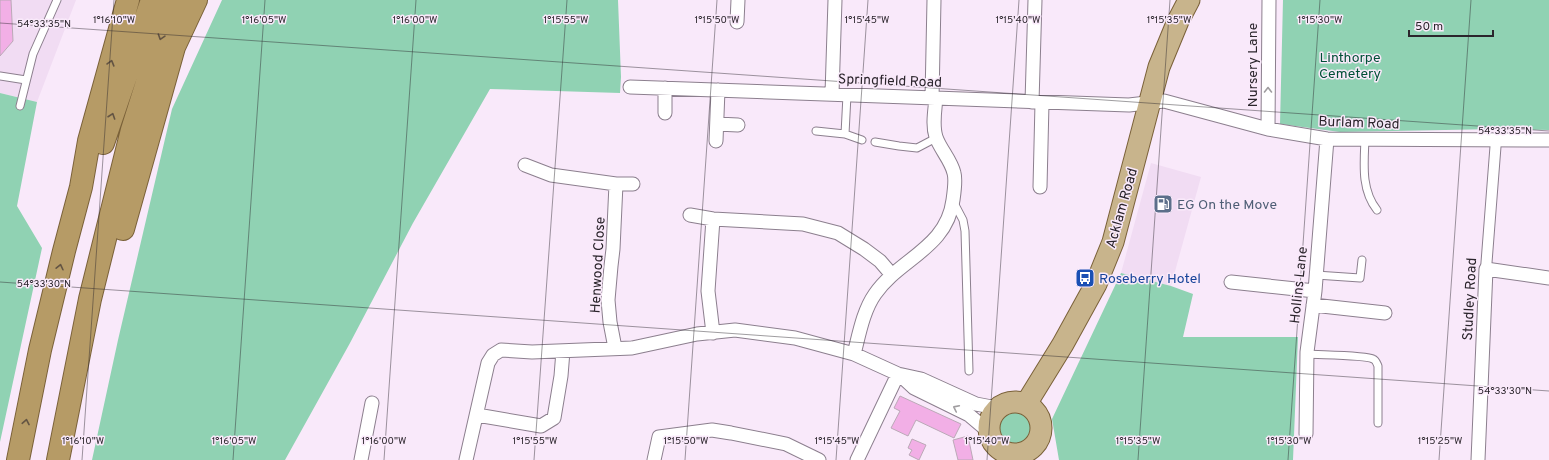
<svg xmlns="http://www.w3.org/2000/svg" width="1549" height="460" font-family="Overpass,sans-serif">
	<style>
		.built { fill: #f1dcf3 }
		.green { fill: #90d2b3 }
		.building { fill: #f2afe6; stroke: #bba9b7 }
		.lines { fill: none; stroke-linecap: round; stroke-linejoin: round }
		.service-casing { stroke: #8c7f8e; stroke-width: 9 }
		.pedestrian-casing { stroke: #8c7f8e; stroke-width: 12 }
		.minor-casing { stroke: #8c7f8e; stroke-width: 15 }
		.primary-casing { stroke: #7a6139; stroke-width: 23 }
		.trunk-casing { stroke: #7a6139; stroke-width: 24 }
		.service { stroke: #fff; stroke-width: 7 }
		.pedestrian { stroke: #fff; stroke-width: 10 }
		.minor { stroke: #fff; stroke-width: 13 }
		.primary { stroke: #c8b48c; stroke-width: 21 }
		.trunk { stroke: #b69b66; stroke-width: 22 }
		.oneway { stroke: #635443 }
		.oneway2 { stroke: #a09da0 }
		.ticks { fill: none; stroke: #2b252c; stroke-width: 1; stroke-opacity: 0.45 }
		.labels { text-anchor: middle; stroke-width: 3; stroke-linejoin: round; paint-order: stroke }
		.park-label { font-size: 14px; fill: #005037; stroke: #f9e9fa }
		.street-label { font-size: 14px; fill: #2b252c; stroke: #f9e9fa }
		.service-label { font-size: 14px; fill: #4e5e75; stroke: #f9e9fa; text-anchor: start }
		.transit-label { font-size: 14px; fill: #164399; stroke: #f9e9fa; text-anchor: start }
		.ticks-label { font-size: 10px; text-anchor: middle; fill: #2b252c; stroke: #f9e9fa; stroke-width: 3; stroke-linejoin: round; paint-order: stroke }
	</style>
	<rect width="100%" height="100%" fill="#f9e9fa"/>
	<path class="built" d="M0 0H76L37 102 0 93Z
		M1151 163 1201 177 1171 286 1121 273Z"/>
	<path class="green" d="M222 0H618L621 77 620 93 490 89 413 223 350 343 285 460H92L118 340 172 109Z
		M1283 0H1549V130L1497 129 1340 132 1280 124Z
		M0 93 37 102 17 206 42 248 0 442Z
		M1121 273 1171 286 1193 294 1183 337H1298L1293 460H1059L1052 419Z
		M999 427a17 17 0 1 1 34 0a17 17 0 1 1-34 0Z"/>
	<path class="building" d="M0 0H11L13 41 0 56Z
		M900 396 961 424 954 438 916 420 908 436 891 428 900 411 894 408Z
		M968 436 973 460H958L953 440Z
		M912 439 926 445 919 460 909 455 912 450 908 448Z"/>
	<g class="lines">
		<defs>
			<path id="service" d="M0 76 26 80
				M20 106 33 54 57 0
				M816 131 845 134 847 95
				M845 134 862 140
				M1365 139C1364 164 1361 190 1377 210
				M875 142 899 146 917 148 936 138
				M953 201 963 220 965 231 969 371
				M1316 275 1360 278 1362 260
				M1307 354C1319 355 1366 355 1373 359 1376 360 1377 364 1378 366V423"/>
			<path id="pedestrian" d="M1486 269 1496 140"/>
			<path id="minor" d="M737 22 738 0
				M630 87 1129 105 1164 101 1268 129 1327 139 1549 140
				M665 88V113
				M832 94 835 0
				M932 98 934 0
				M1032 102 1035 0
				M717 124 738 125
				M1268 129 1269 0
				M716 141 718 90
				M525 165 551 175 616 184H633
				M1040 187 1042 103
				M690 215 713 219 803 224 838 233 864 249 880 261 892 275
				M1231 282 1315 291
				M1313 305 1385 313
				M713 333 708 291 713 219
				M615 348 610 322 608 300 611 266 613 249 616 184
				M854 354C859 335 863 311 875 294 899 259 947 248 953 200 954 193 956 180 954 173 951 160 940 149 936 137 932 125 935 110 936 98
				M900 375 914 388 969 415 988 431
				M477 415 541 426 554 418 561 376 563 351
				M1306 434 1307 352 1315 291 1327 139
				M361 460 372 403
				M466 460 488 363 493 355 501 350 532 352 632 348 697 334 735 330 795 338 854 354 898 374 921 379 976 404 997 408
				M654 460 659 437 712 430 731 433 786 444 819 460
				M857 460 898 374
				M1478 460 1486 269 1549 278"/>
			<path id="primary" d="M989 428a26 26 0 1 1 52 0a26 26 0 1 1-52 0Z
				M1026 404 1063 344 1096 284 1113 242 1159 67 1178 21 1189 0"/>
			<path id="trunk" d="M103 143 152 0
				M123 229 174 47 196 0
				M18 460 40 350 64 251 81 187 89 141 128 0
				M58 460 90 299 132 130 173 0"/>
		</defs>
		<use href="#service" class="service-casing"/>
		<use href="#pedestrian" class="pedestrian-casing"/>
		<use href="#minor" class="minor-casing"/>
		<use href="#primary" class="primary-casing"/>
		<use href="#trunk" class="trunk-casing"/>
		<use href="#service" class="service"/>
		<use href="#pedestrian" class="pedestrian"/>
		<use href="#minor" class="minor"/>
		<use href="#primary" class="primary"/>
		<use href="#trunk" class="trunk"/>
	</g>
	<defs><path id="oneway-chevron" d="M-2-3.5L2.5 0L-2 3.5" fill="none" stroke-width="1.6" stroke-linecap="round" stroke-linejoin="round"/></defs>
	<g class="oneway">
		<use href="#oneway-chevron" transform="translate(161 37) rotate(108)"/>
		<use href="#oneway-chevron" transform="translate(111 63) rotate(-74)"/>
		<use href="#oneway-chevron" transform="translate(112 116) rotate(-71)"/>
		<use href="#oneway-chevron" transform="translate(60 267) rotate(-77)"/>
		<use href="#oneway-chevron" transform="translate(26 422) rotate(-79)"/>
	</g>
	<g class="oneway2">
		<use href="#oneway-chevron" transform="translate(1268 90) rotate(-90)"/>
		<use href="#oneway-chevron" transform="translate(956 408) rotate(-154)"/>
	</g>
	<path class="ticks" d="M0 23 1549 131M0 282 1549 391M82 460 114 0M233 460 265 0M384 460 416 0M534 460 567 0M685 460 717 0M836 460 868 0M987 460 1019 0M1138 460 1170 0M1288 460 1320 0M1439 460 1471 0"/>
	<defs>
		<symbol id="fuel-square" viewBox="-11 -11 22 22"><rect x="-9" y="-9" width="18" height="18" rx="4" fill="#5c6f8a" stroke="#f9e9fa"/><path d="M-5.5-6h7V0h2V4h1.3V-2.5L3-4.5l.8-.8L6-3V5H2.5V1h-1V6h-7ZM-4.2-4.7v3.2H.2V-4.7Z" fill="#fff"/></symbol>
		<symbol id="bus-square" viewBox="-11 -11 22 22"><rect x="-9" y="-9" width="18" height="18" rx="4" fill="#1a4fb4" stroke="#f9e9fa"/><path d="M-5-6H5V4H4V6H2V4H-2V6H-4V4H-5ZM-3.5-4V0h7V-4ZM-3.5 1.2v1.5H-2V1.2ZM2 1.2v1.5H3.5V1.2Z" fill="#fff"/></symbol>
	</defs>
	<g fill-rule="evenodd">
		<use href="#fuel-square" x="1152" y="193" width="22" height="22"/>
		<use href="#bus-square" x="1074" y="267" width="22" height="22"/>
	</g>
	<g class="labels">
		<g class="park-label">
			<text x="1350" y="62">Linthorpe<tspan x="1350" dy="16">Cemetery</tspan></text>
		</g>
		<g class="street-label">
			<text transform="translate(1252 65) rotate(-90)" y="5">Nursery Lane</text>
			<text transform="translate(890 80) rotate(2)" y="5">Springfield Road</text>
			<text transform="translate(1359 122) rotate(2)" y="5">Burlam Road</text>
			<text transform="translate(1121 208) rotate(-74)" y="5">Acklam Road</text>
			<text transform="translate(597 265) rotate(-87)" y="5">Henwood Close</text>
			<text transform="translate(1298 285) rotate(-84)" y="5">Hollins Lane</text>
			<text transform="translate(1469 299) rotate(-87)" y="5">Studley Road</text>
		</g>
		<g class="service-label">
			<text x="1177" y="209">EG On the Move</text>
		</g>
		<g class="transit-label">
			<text x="1099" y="283">Roseberry Hotel</text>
		</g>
	</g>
	<g class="ticks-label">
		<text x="114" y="23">1°16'10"W</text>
		<text x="264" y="23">1°16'05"W</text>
		<text x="415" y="23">1°16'00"W</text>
		<text x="566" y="23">1°15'55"W</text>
		<text x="717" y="23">1°15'50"W</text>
		<text x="867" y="23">1°15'45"W</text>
		<text x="1018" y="23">1°15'40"W</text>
		<text x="1169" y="23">1°15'35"W</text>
		<text x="1320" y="23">1°15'30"W</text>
		<text x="44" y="27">54°33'35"N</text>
		<text x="1505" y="134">54°33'35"N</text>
		<text x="44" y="287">54°33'30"N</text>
		<text x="1505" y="394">54°33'30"N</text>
		<text x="83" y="444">1°16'10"W</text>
		<text x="234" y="444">1°16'05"W</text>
		<text x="384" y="444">1°16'00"W</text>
		<text x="535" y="444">1°15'55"W</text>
		<text x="686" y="444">1°15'50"W</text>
		<text x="837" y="444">1°15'45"W</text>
		<text x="987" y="444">1°15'40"W</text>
		<text x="1138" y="444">1°15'35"W</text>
		<text x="1289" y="444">1°15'30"W</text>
		<text x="1440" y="444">1°15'25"W</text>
	</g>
	<path d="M1409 30v6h84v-6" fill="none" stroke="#2b252c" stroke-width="2"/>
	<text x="1415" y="30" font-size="12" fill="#2b252c" stroke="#f9e9fa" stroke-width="3" paint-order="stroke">50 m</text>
</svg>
